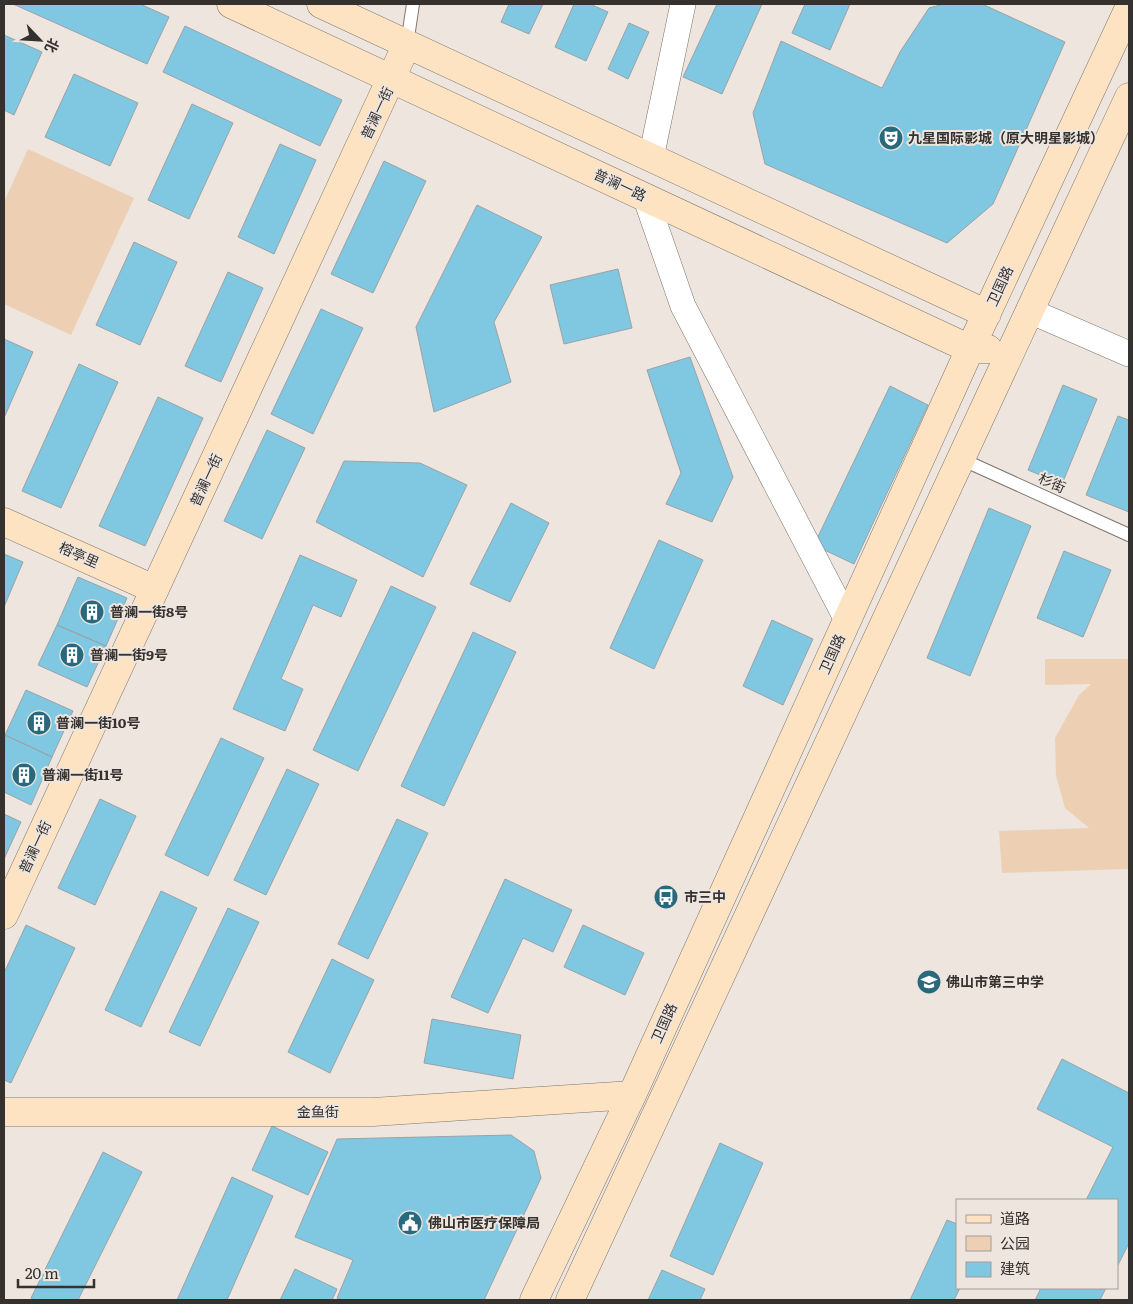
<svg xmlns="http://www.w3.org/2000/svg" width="1133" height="1304" font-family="Literata,'Noto Sans SC',serif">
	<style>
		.green { fill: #edd0b4 }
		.building { fill: #80c8e1; stroke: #99a3a7 }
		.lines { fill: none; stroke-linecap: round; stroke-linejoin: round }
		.lane-casing { stroke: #7d766f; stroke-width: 14 }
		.street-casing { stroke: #7d766f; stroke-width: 26 }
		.secondary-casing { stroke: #7d766f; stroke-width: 29 }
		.lane { stroke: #fff; stroke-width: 12 }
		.street { stroke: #fff; stroke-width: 25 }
		.secondary { stroke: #fee3c2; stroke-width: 28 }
		.labels { text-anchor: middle; stroke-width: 4; stroke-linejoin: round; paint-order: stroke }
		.street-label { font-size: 14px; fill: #34312e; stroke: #ede5de }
		.poi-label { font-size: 14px; font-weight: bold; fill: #34312e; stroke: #ede5de; text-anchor: start }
	</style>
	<rect width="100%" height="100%" fill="#ede5de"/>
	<path class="green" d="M28 149 134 198 71 335 4 304V202Z
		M1045 659H1129V869L1002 873 999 831 1089 828 1065 808 1056 776 1055 738 1079 695 1091 684 1045 685Z"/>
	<path class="building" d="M13 4H140L169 17 147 64Z
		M509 4H543L529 34 501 22Z
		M574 4H590L608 12 586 61 555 47Z
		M717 4H762L722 94 683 77Z
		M805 4H850L830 50 792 33Z
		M944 4H982L1065 42 993 204 947 243 765 164 753 113 781 41 882 88 900 52 929 8Z
		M629 23 649 32 628 79 608 69Z
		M185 26 342 100 320 146 163 72Z
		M4 35 42 52 14 115 4 110Z
		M74 74 138 103 110 166 45 137Z
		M192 104 233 123 189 219 148 200Z
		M280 144 316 160 274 254 238 237Z
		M384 161 426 181 373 293 331 274Z
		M477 205 542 237 494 322 511 382 434 412 416 327Z
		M134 242 177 262 140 345 96 325Z
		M618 269 632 328 564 344 550 285Z
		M228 272 263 288 221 382 185 366Z
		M321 309 363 328 313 434 271 414Z
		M4 339 33 352 4 418Z
		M690 357 733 477 712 522 666 504 681 473 647 370Z
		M79 364 118 382 61 508 22 491Z
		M1063 385 1097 399 1062 484 1028 470Z
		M890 386 928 405 854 564 814 545Z
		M158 397 203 418 145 546 99 526Z
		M1118 416 1129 420V512L1086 495Z
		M267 430 305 448 262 539 224 521Z
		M344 461 420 463 467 485 423 577 316 522Z
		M511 503 549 523 510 602 470 584Z
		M989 508 1031 526 970 676 927 658Z
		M659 540 703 560 654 669 610 648Z
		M1064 551 1111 570 1083 637 1037 618Z
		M4 554 23 562 4 607Z
		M300 555 357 580 341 617 313 605 281 679 303 689 285 731 233 709Z
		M78 577 127 598 106 646 57 625Z
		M391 586 436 607 358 771 313 750Z
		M772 620 813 639 783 705 743 686Z
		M57 625 106 646 87 687 38 665Z
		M473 632 516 652 444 806 401 786Z
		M26 690 73 711 52 757 5 735Z
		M5 735 52 757 31 805 4 792Z
		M221 738 264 758 208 876 165 855Z
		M287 769 319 784 266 895 234 880Z
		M100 799 136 816 95 905 58 888Z
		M4 814 21 822 4 859Z
		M397 819 428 833 368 959 338 944Z
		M505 879 572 910 553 952 523 938 488 1013 451 997Z
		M161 891 197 908 141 1027 105 1010Z
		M228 908 259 922 200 1046 169 1032Z
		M26 925 75 948 11 1083 4 1080V973Z
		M583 925 644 953 625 995 564 967Z
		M332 959 374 980 330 1073 288 1052Z
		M432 1019 521 1035 513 1079 424 1063Z
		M1062 1059 1129 1093V1243L1117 1267V1200H1086L1113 1147 1037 1109Z
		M272 1126 328 1152 308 1195 252 1170Z
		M511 1135 534 1151 541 1178 484 1300H342L337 1298 353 1260 295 1237 337 1139Z
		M720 1143 763 1163 713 1275 670 1256Z
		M103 1152 142 1172 78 1300H35L31 1298Z
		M232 1177 273 1196 227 1300H177Z
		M947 1220 957 1224V1288H960L954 1300H910Z
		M295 1269 337 1289 332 1300H280Z
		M662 1270 705 1289 700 1300H648Z
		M1041 1288H1106L1100 1300H1035Z"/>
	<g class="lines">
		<defs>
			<path id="lane" d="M407 44 413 4
				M961 459 1129 535"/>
			<path id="street" d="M651 158 683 4
				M645 196 683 306 847 620
				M1030 311 1129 354"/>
			<path id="secondary" d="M231 4 970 349H988
				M321 4 987 314
				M4 522 154 589
				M4 915 407 44
				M4 1112H373L632 1095
				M534 1300 632 1095 970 349 1129 8
				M570 1300 1129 97"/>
		</defs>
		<use href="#lane" class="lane-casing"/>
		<use href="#street" class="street-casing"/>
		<use href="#secondary" class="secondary-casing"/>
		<use href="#lane" class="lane"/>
		<use href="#street" class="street"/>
		<use href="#secondary" class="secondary"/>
	</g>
	<defs>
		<symbol id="theatre-disc" viewBox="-11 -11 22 22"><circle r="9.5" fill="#29697d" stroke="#ede5de"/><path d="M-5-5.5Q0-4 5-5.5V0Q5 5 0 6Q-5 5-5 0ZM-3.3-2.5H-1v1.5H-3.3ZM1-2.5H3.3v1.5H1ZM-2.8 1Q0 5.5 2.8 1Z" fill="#fff"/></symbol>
		<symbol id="building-disc" viewBox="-11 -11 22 22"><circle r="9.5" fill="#29697d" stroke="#ede5de"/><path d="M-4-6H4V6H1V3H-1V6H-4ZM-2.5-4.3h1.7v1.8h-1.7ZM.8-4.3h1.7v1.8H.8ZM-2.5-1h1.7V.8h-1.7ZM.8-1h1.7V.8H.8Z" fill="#fff"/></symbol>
		<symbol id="bus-disc" viewBox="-11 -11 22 22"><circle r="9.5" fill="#29697d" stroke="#ede5de"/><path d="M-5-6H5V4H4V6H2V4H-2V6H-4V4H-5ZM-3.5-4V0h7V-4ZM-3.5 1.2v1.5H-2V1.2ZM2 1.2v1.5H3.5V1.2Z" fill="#fff"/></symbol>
		<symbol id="school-disc" viewBox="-11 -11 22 22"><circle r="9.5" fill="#29697d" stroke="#ede5de"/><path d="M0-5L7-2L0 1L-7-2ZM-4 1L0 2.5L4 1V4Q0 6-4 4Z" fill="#fff"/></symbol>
		<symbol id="civic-disc" viewBox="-11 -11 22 22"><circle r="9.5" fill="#29697d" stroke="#ede5de"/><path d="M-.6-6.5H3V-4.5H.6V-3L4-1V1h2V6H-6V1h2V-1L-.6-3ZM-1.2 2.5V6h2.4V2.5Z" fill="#fff"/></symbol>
	</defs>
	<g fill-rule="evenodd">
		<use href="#theatre-disc" x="877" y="124" width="28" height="28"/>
		<use href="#building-disc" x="78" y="598" width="28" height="28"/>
		<use href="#building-disc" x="58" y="641" width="28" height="28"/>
		<use href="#building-disc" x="25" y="709" width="28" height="28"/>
		<use href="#building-disc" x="10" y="761" width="28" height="28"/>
		<use href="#bus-disc" x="652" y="883" width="28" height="28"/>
		<use href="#school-disc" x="915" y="968" width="28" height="28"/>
		<use href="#civic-disc" x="396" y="1209" width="28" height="28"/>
	</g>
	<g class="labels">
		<g class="street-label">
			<text transform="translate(377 113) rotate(-65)" y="5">普澜一街</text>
			<text transform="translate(620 185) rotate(25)" y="5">普澜一路</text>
			<text transform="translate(1000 286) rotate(-65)" y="5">卫国路</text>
			<text transform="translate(206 480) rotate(-65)" y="5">普澜一街</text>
			<text transform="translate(1052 483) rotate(24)" y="5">杉街</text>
			<text transform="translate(79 555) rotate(24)" y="5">榕亭里</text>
			<text transform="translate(832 654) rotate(-66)" y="5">卫国路</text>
			<text transform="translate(35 847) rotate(-65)" y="5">普澜一街</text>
			<text transform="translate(664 1023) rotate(-66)" y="5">卫国路</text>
			<text x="318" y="1117">金鱼街</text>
		</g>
		<g class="poi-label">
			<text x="908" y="143">九星国际影城（原大明星影城）</text>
			<text x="110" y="617">普澜一街8号</text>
			<text x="90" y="660">普澜一街9号</text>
			<text x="56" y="728">普澜一街10号</text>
			<text x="42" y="780">普澜一街11号</text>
			<text x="684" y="902">市三中</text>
			<text x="946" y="987">佛山市第三中学</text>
			<text x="428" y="1228">佛山市医疗保障局</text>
		</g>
	</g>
	<rect width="1133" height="1304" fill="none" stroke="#34312e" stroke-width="10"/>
	<rect x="956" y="1199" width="162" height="90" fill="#ede5de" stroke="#a39d98"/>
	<rect x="966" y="1215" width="25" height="8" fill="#fee3c2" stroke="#a39d98"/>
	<text x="1000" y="1224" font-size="15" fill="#34312e">道路</text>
	<rect x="966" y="1236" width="25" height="15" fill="#edd0b4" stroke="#a39d98"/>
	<text x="1000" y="1249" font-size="15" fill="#34312e">公园</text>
	<rect x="966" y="1262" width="25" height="15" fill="#80c8e1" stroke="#a39d98"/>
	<text x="1000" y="1274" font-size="15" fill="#34312e">建筑</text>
	<g transform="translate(40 40) rotate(115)" stroke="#ede5de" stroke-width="4" paint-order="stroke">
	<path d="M0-4L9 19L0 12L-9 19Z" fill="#34312e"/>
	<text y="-8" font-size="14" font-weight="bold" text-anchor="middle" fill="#34312e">北</text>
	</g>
	<path d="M18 1279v8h76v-8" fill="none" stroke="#34312e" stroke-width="2.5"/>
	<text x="25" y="1279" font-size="15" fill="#34312e" stroke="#ede5de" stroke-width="4" paint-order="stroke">20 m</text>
</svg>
